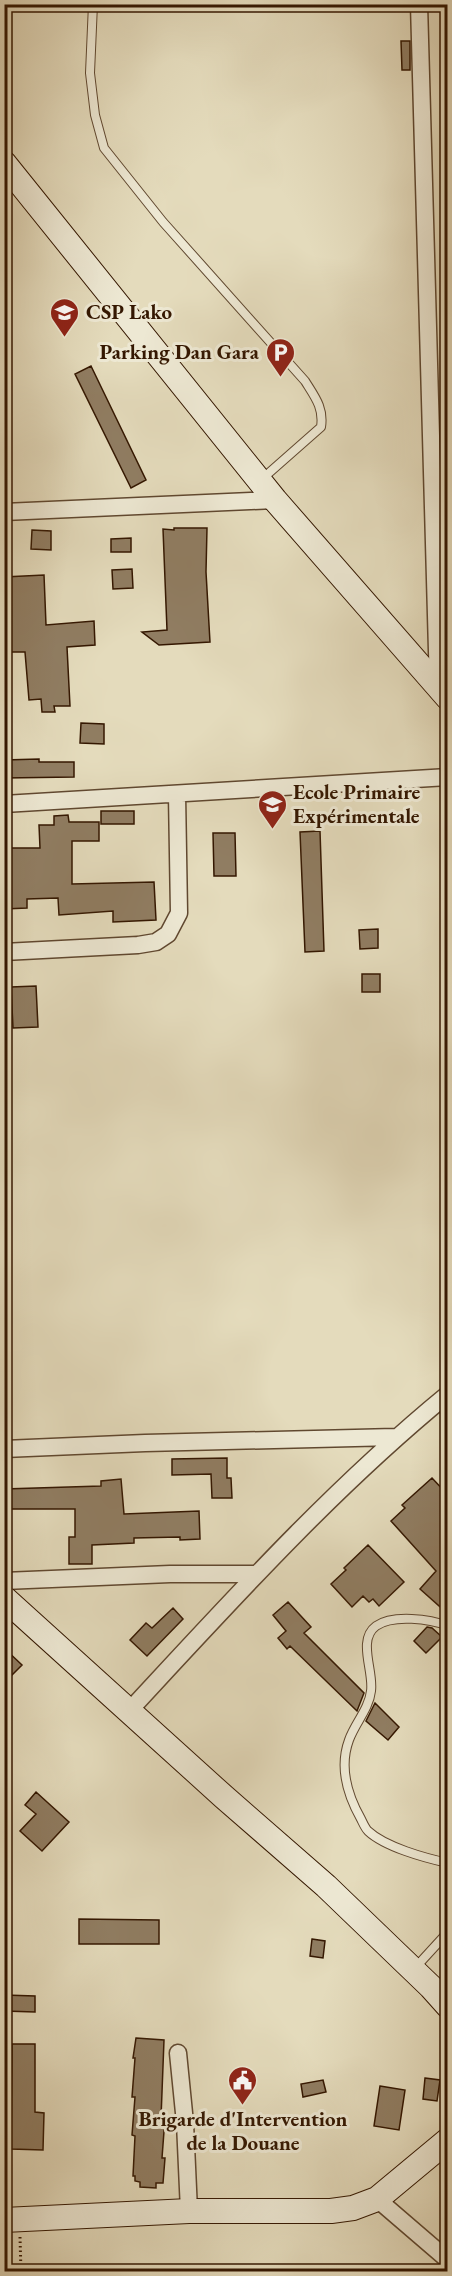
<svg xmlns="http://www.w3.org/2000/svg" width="452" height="2276" font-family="'EB Garamond',serif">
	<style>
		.building { fill: #907d62; stroke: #341701; stroke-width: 1.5 }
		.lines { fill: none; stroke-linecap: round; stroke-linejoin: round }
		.lane-casing { stroke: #604830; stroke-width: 10 }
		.street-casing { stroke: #604830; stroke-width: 19 }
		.secondary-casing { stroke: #341701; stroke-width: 26 }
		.path { stroke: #341701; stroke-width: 3; stroke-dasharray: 1.5 3; stroke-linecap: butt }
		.lane { stroke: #ede8d3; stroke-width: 8 }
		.street { stroke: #ede8d3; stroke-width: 16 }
		.secondary { stroke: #ede8d3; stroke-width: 24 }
		.labels { text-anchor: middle; stroke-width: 6; stroke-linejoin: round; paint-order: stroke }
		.poi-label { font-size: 21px; font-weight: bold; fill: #341701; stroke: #ede8d3; text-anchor: start }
	</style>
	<rect width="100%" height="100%" fill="#e4dbbc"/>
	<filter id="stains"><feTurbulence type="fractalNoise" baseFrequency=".00333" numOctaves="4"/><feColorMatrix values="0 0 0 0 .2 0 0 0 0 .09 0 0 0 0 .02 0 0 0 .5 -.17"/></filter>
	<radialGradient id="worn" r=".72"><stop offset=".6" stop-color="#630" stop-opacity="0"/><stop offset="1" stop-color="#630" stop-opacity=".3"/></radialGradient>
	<path class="building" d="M401 41H410V70H402Z
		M91 366 146 480 131 488 75 374Z
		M174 528H207L206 572 210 642 159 645 142 632 167 630 163 529 174 530Z
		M32 530 51 531V550L31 549Z
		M131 538V552H111V539Z
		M132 569 133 588 113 589 112 570Z
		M44 575 46 625 94 621 95 645 67 647 70 706H54L55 712H42L41 699 29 700 25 652H4V627H7L4 577Z
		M81 723 104 724V744L80 743Z
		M39 759V762H74V777L4 778V760Z
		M101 811H134V824H101Z
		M68 815 69 822H99V841H72V884L154 882 156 920 113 922V911L59 915 58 898 27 899V908L4 909V848H40L39 825H54V816Z
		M320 831 324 951 305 952 300 832Z
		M213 833H235L236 876H214Z
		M378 929V948L360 949 359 930Z
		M362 974H380V992H362Z
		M36 986 38 1027 13 1028 11 987Z
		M227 1458V1478H231L232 1498H212L211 1474 172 1475V1459Z
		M432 1478 447 1494V1613L420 1589 436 1571 391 1521 405 1508 402 1505Z
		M121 1479 124 1514 199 1511 200 1539 180 1540V1537L134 1538V1543L92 1545V1564H69V1537H75V1509H4V1489L101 1486V1481Z
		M368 1545 404 1582 379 1606 373 1599 369 1602 363 1596 352 1607 331 1584 346 1570 344 1568Z
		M288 1602 311 1627 304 1633 364 1693 357 1711 290 1646 287 1649 278 1638 286 1631 273 1615Z
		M173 1608 183 1619 147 1656 130 1640 146 1623 152 1628Z
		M427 1627 432 1628 442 1637 426 1653 414 1641Z
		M4 1648 22 1665 4 1683Z
		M375 1703 399 1727 388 1740 366 1721Z
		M36 1792 69 1822 42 1851 20 1831 36 1814 25 1805Z
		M79 1919 159 1920V1944H79Z
		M312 1939 325 1941 323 1958 310 1956Z
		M4 1995 35 1996V2012L4 2011Z
		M136 2038 164 2040 161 2118H165L162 2158H165L163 2183H156V2188L140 2187V2182L135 2181V2176H133L135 2136 132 2135 135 2097H132L135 2058H133Z
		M12 2044H35V2112L44 2113 43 2150 11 2149Z
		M425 2078 440 2080 437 2101 423 2099Z
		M323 2080 326 2092 303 2097 301 2084Z
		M380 2086 405 2090 399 2130 374 2126Z"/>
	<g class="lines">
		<defs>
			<path id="lane" d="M93 4 90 73 95 115 104 148 163 222 305 381C315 397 324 408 321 427L262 479
				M448 1626C430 1619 393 1614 376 1626 357 1640 374 1671 371 1691 369 1709 355 1723 349 1740 339 1767 348 1796 361 1819 363 1823 365 1828 368 1831 385 1847 425 1858 448 1863
				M415 1968 448 1932"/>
			<path id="street" d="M419 4 438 687
				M4 512 275 500
				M4 804 448 777
				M4 952 138 945 156 942 168 934 179 913 177 794
				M4 1449 145 1443 395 1437
				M4 1581 170 1574H256
				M129 1711C231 1601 332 1489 448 1394
				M178 2053 185 2123 189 2211
				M377 2199 448 2260"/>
			<path id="secondary" d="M4 163 275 500 448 698
				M4 1598 224 1797 326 1886 431 1987 448 2006
				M4 2220 189 2211H331L353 2208 377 2199 448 2140"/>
		</defs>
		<use href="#lane" class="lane-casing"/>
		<use href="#street" class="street-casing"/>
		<use href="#secondary" class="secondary-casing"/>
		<path class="path" d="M20 2237 21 2272"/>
		<use href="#lane" class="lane"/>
		<use href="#street" class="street"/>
		<use href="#secondary" class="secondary"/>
	</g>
	<defs>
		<symbol id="school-pin" viewBox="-11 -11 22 30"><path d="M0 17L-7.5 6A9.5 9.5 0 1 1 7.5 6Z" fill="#8f2418" stroke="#ede8d3"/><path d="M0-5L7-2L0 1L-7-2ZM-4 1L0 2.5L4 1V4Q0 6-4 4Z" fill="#fff"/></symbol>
		<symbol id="parking-pin" viewBox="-11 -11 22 30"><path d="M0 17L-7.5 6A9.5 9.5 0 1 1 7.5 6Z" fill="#8f2418" stroke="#ede8d3"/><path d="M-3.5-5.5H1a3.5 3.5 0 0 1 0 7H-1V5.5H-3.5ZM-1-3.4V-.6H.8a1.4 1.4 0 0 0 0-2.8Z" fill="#fff"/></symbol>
		<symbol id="civic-pin" viewBox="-11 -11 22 30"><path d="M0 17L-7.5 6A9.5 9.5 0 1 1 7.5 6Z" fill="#8f2418" stroke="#ede8d3"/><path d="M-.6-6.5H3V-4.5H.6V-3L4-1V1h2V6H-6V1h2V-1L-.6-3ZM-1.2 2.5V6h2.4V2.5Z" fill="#fff"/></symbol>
	</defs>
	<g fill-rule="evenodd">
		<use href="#school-pin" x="48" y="296" width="33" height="45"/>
		<use href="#parking-pin" x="264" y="336" width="33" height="45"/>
		<use href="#school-pin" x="256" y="788" width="33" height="45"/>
		<use href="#civic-pin" x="226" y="2064" width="33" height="45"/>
	</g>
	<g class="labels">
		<g class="poi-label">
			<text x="86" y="319">CSP Lako</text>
			<text x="259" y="359" text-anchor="end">Parking Dan Gara</text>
			<text x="293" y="799">Ecole Primaire<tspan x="293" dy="24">Expérimentale</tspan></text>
			<text x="243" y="2126" text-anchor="middle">Brigarde d'Intervention<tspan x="243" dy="24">de la Douane</tspan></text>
		</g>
	</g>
	<rect width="452" height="2276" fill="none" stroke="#e4dbbc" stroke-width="24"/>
	<rect x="6" y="6" width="440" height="2264" fill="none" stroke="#341701" stroke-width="3"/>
	<rect x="12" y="12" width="428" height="2252" fill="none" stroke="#341701" stroke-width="1.5"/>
	<rect width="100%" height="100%" filter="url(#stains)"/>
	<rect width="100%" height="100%" fill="url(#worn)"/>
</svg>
